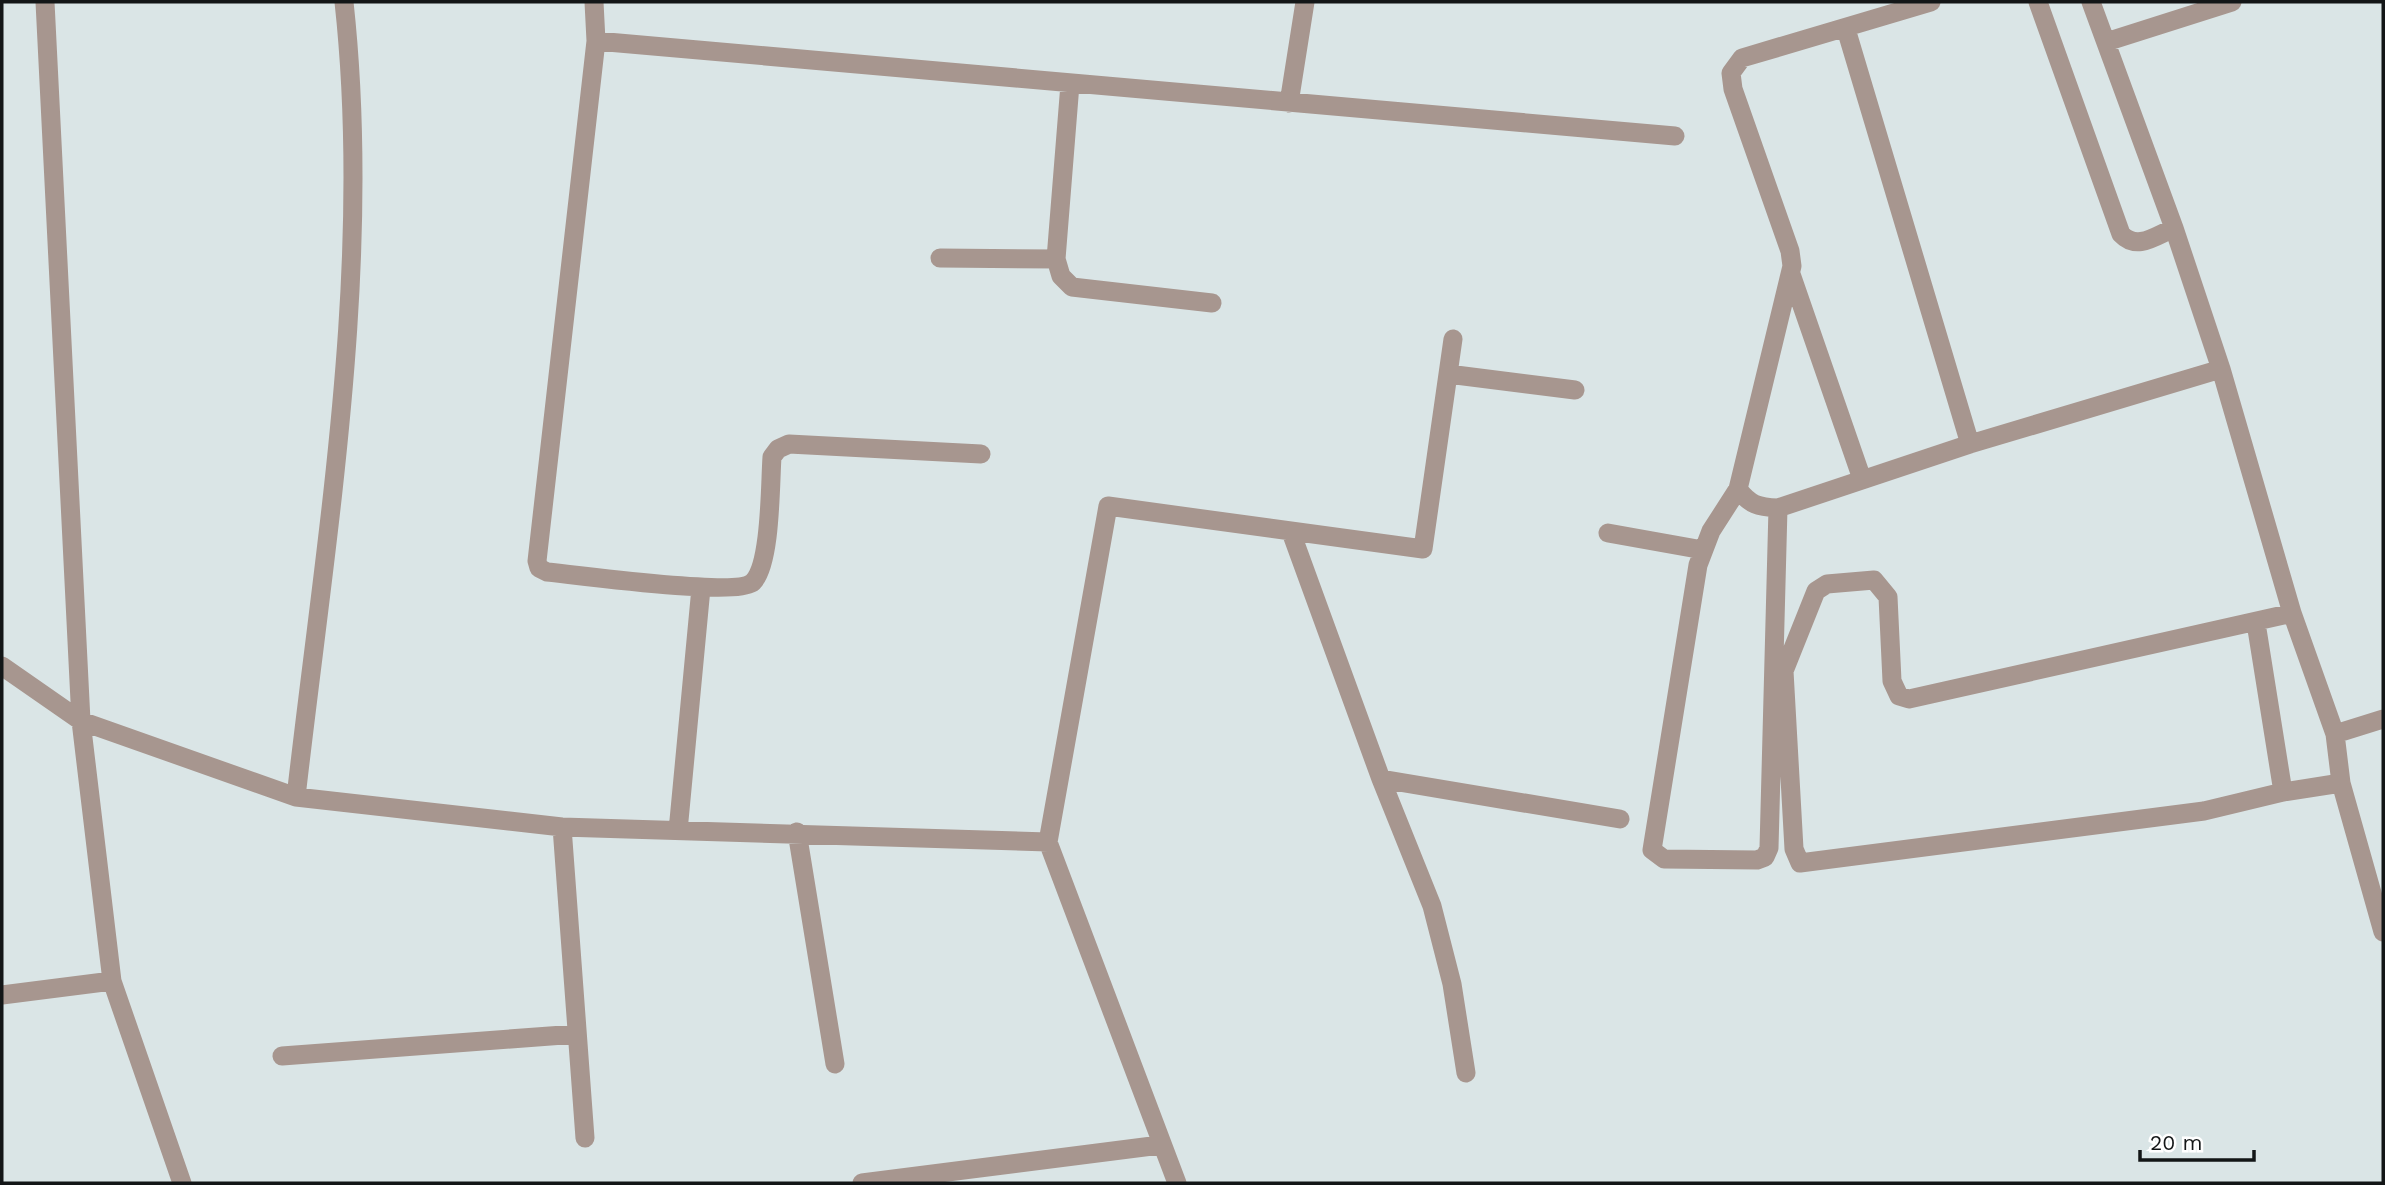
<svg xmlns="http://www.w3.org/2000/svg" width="2385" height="1185" font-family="'Work Sans',sans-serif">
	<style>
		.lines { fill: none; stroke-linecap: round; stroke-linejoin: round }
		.minor { stroke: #a7968f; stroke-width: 19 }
	</style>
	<rect width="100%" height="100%" fill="#dae5e6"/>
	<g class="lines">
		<path class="minor" d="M45 2 81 721 112 981 182 1183
			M594 2 596 41 537 561 539 568 547 572C577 575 737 597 753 582 771 564 770 485 772 457L778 449 789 444 981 454
			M1931 2 1742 58 1731 73 1733 89 1790 251 1792 266 1738 489C1750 505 1758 507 1778 508L1970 444 2221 369
			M2038 2 2121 234C2137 251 2155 236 2174 228
			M2091 2 2174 228 2221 369 2292 613 2335 734 2341 783 2383 932
			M1846 29 1970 444
			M596 41 1675 136
			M2106 42 2232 2
			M1070 84 1056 259 1061 276 1072 287 1212 303
			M1289 103 1305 2
			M940 258 1056 259
			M1791 274 1862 479
			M1448 374 1575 390
			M1738 489 1711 531 1698 565 1652 850 1664 859 1757 860 1765 857 1769 848 1778 508
			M1291 532 1381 779 1432 906 1452 984 1466 1073
			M1608 533 1703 550
			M2292 613 1909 699 1899 696 1892 681 1888 597 1874 580 1827 584 1816 591 1784 671 1794 849 1800 863 2204 811 2283 792 2341 783
			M2256 623 2283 792
			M2 666 81 721 296 797 562 827 1048 842
			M2335 734 2383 719
			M1381 779 1620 819
			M296 797C326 534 373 266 344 2
			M562 827 585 1138
			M678 831 701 588
			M797 832 835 1064
			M2 995 112 981
			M282 1056 577 1034
			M862 1183 1160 1145
			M1177 1183 1048 842 1108 506 1423 549 1453 339"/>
	</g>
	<rect width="2385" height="1185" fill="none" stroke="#131617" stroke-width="7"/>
	<path d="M2140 1150v10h114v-10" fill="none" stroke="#131617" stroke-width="3.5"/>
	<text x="2150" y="1150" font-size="21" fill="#131617" stroke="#ffffff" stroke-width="5" paint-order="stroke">20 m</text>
</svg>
